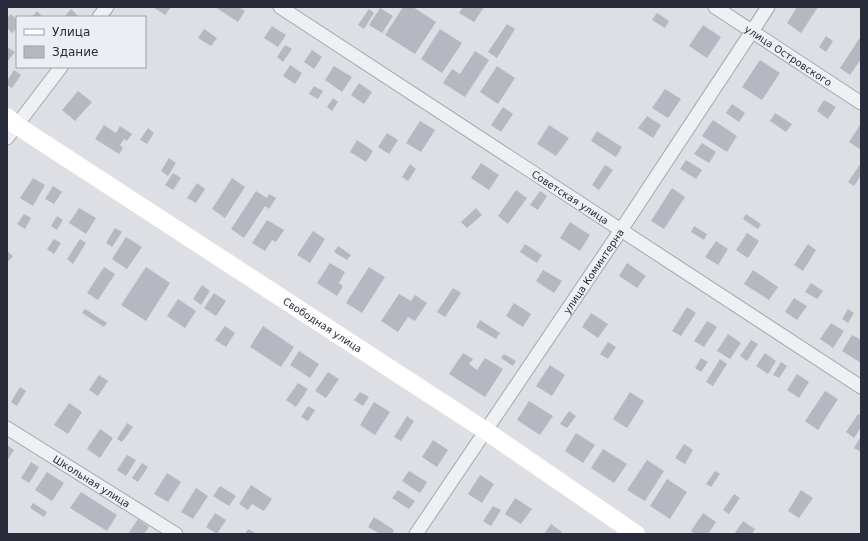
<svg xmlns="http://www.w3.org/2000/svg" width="868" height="541" font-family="'DejaVu Sans',sans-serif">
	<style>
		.building { fill: #b5b8c1 }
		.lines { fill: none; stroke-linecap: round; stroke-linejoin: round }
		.street-casing { stroke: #a3a6ae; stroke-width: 15 }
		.street { stroke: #eff0f4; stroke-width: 13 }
		.secondary { stroke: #fff; stroke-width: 18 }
		.labels { text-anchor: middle; stroke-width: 4; stroke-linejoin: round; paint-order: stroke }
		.street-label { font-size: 10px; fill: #282c3a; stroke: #eceef3 }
	</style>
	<rect width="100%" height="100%" fill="#dddfe5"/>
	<path class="building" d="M153 7H171L165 15Z
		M215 7H239L245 11 238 22Z
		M403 7H413L436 22 415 54 385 35Z
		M463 7H484L474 22 459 13Z
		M797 7H818L801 33 787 23Z
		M380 8 393 16 382 33 369 25Z
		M71 9 79 17H64Z
		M369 9 374 13 364 29 358 25Z
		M37 11 43 17H32Z
		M657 13 669 21 665 28 652 20Z
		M11 14 17 20V28L12 33 7 28V18Z
		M507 24 515 29 497 58 488 52Z
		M703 25 721 37 707 58 689 46Z
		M272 26 286 35 278 47 264 38Z
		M204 29 217 38 211 46 198 38Z
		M440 29 462 43 442 73 421 59Z
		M826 36 833 41 826 52 819 47Z
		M861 36V59L850 75 840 68Z
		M285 45 292 49 283 62 277 57Z
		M7 47 15 52 7 62Z
		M312 50 322 57 314 69 304 62Z
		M475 51 489 60 465 97 443 83 452 69 460 74Z
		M760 60 780 73 762 100 742 87Z
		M290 65 302 73 295 84 283 76Z
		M334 66 352 77 342 92 325 80Z
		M497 66 515 78 498 104 480 92Z
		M14 70 21 75 12 88 7 85V81Z
		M359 83 372 92 364 104 351 95Z
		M314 86 323 91 318 99 309 94Z
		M665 89 681 99 668 118 652 108Z
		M78 91 92 102 75 121 62 110Z
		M333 98 338 102 332 111 327 107Z
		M824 100 836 107 828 119 817 111Z
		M732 104 745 113 739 122 726 113Z
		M503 107 513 114 501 132 491 125Z
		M775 113 792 124 786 132 770 121Z
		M647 116 661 125 653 138 638 128Z
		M713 120 737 136 727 152 702 136Z
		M420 121 435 130 421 152 406 143Z
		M104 125 116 133 120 126 132 134 127 141 124 139 120 145 123 148 119 154 95 139Z
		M549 125 569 138 556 156 537 144Z
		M860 125 861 126V150L849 142Z
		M148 128 154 133 147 144 140 140Z
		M597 131 622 147 616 157 591 141Z
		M387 133 398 140 389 154 378 147Z
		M357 140 373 151 366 162 350 152Z
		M702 143 716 152 709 163 694 154Z
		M169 158 176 163 168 176 161 171Z
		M686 160 702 170 696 179 680 169Z
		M481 163 499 175 489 190 471 178Z
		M861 163V175L854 186 848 182Z
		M410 164 416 169 408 181 402 177Z
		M605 165 613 170 599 190 592 185Z
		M173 173 181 178 173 190 165 185Z
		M33 178 45 185 33 206 20 198Z
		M232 178 245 187 225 218 212 209Z
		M197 183 205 189 196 203 187 198Z
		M53 186 62 192 54 204 45 199Z
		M672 188 685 197 664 229 651 221Z
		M516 190 527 198 508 224 498 216Z
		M256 191 267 198 269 194 276 198 269 209 265 206 244 238 231 229Z
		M540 191 547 196 538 210 530 205Z
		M79 208 96 218 86 234 69 223Z
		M476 208 482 215 467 228 461 222Z
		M24 214 31 218 25 229 17 224Z
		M746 214 761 224 758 229 743 219Z
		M57 216 63 220 57 230 51 226Z
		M267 220 284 230 276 242 272 240 265 251 252 243Z
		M570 222 590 235 580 251 560 238Z
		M694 226 707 234 704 240 691 232Z
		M115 228 122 232 112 247 106 243Z
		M313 231 325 239 310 263 297 255Z
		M747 233 759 241 748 258 736 250Z
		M126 237 142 247 127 269 112 259Z
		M54 239 61 243 54 254 47 249Z
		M80 239 86 243 73 264 67 259Z
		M716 241 728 249 718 265 705 257Z
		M525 244 542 255 537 263 520 252Z
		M808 244 816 250 803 271 794 265Z
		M338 246 351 255 347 260 334 252Z
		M7 251 13 256 7 263Z
		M330 263 345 272 339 283 343 286 337 296 317 283Z
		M627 263 646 276 637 288 619 276Z
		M104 267 115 274 98 300 87 293Z
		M146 267 170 283 146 321 121 305Z
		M369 267 385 277 362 313 346 303Z
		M543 270 562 281 554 293 536 281Z
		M753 270 778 287 769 300 744 284Z
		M811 283 823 291 817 299 805 292Z
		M202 285 210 291 201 305 193 299Z
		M453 288 461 293 445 317 437 312Z
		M214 293 226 301 216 316 204 308Z
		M399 294 411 301 415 295 427 303 415 321 408 317 398 332 381 321Z
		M794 298 807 306 797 320 785 312Z
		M178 299 196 311 185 328 167 316Z
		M514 303 531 314 523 327 506 316Z
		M687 307 696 313 681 336 672 331Z
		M85 309 107 323 104 327 82 313Z
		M848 309 854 313 848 323 842 319Z
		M591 313 608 324 598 338 582 327Z
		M480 320 500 333 496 339 476 327Z
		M707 321 717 327 704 347 694 341Z
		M831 323 844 331 833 348 820 339Z
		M225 326 235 333 226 347 215 340Z
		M263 326 294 347 281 367 250 347Z
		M728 334 741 343 730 359 717 351Z
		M852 335 861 340V363L842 351Z
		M751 340 758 344 747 361 740 356Z
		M608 342 616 347 608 359 600 354Z
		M299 351 319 364 310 378 290 365Z
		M463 353 473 359 469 364 477 370 485 358 503 369 485 397 449 374Z
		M765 353 776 361 768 374 756 366Z
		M504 354 516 361 513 366 501 358Z
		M701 358 708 362 701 372 695 368Z
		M720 359 727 364 713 386 706 382Z
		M781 362 787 366 779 378 773 375Z
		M550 365 565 375 552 396 536 386Z
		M328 372 339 379 326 398 315 391Z
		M797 374 809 382 799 398 787 390Z
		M99 375 108 381 98 396 89 390Z
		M298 383 308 389 296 407 286 400Z
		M20 387 26 391 17 406 11 402Z
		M825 391 838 399 818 430 805 421Z
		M360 392 369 397 363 406 354 400Z
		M630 392 644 401 627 428 613 419Z
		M529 401 553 416 540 435 517 420Z
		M374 402 390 412 375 435 360 425Z
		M69 403 82 412 68 434 54 425Z
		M308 406 315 410 308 421 301 417Z
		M569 411 576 416 567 428 560 424Z
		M858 414 861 416V427L854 438 846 432Z
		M407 416 414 421 401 441 394 437Z
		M127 423 133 427 122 442 117 439Z
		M100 429 113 438 100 458 87 449Z
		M576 433 595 445 583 463 565 451Z
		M861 436V452L854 448Z
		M433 440 448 450 437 467 422 457Z
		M684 444 693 450 685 464 675 458Z
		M7 445 14 450 7 461Z
		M603 449 627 464 614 483 591 468Z
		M127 455 136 460 126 476 117 470Z
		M647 460 664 471 645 501 627 490Z
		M31 462 39 467 29 483 21 478Z
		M142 463 148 467 138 482 132 478Z
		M409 471 427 482 420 493 402 481Z
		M715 471 720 474 711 487 706 484Z
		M47 472 64 483 52 501 35 490Z
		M167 473 181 482 168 502 154 494Z
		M480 475 494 484 482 503 468 494Z
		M667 479 687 492 670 519 650 506Z
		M251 485 272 499 264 511 252 504 248 510 239 504Z
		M220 486 236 496 229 506 213 496Z
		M196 488 208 496 193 519 181 512Z
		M398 490 415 501 409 509 392 498Z
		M801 490 813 498 799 518 788 511Z
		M81 492 117 515 107 531 70 508Z
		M734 494 740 498 729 514 723 510Z
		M515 498 532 509 521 524 505 514Z
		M33 503 47 512 44 517 30 508Z
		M493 506 501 510 491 526 483 521Z
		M215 513 226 520 217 534 206 527Z
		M703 513 716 522 708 534H695L691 531Z
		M374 517 394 530 392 534H380L368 527Z
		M138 519 149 527 144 534H128Z
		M743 521 755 529 752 534H734Z
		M551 524 562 532 561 534H544Z
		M248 529 257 534H245Z"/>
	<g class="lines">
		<defs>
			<g id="street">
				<path id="s1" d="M280 7 861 387"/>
				<path id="s2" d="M715 7 861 103"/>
				<path d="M99 17 107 7"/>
				<path d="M7 138 61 67"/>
				<path id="s3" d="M7 428 176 534"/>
				<path id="s4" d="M416 534 621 230 768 7"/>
			</g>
		</defs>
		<use href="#street" class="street-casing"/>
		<use href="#street" class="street"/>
		<path class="secondary" id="s5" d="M7 117 16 125 486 431 636 534"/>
	</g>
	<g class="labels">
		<g class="street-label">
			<text dy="4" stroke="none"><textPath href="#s2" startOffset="88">улица Островского</textPath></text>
			<text dy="4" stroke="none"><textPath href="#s1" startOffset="347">Советская улица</textPath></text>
			<text dy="4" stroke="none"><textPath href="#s4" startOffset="317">улица Коминтерна</textPath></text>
			<text dy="4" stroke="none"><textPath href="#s5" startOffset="378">Свободная улица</textPath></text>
			<text dy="4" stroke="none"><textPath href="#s3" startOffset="100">Школьная улица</textPath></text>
		</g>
	</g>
	<rect width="868" height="541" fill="none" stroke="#282c3a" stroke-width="16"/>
	<rect x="16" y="16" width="130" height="52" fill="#eceef3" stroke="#9ea0a9"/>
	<rect x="24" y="29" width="20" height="6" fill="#ffffff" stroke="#9ea0a9"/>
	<text x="52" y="36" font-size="12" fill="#282c3a">Улица</text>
	<rect x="24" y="46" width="20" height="12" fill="#b5b8c1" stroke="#9ea0a9"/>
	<text x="52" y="56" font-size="12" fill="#282c3a">Здание</text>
</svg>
